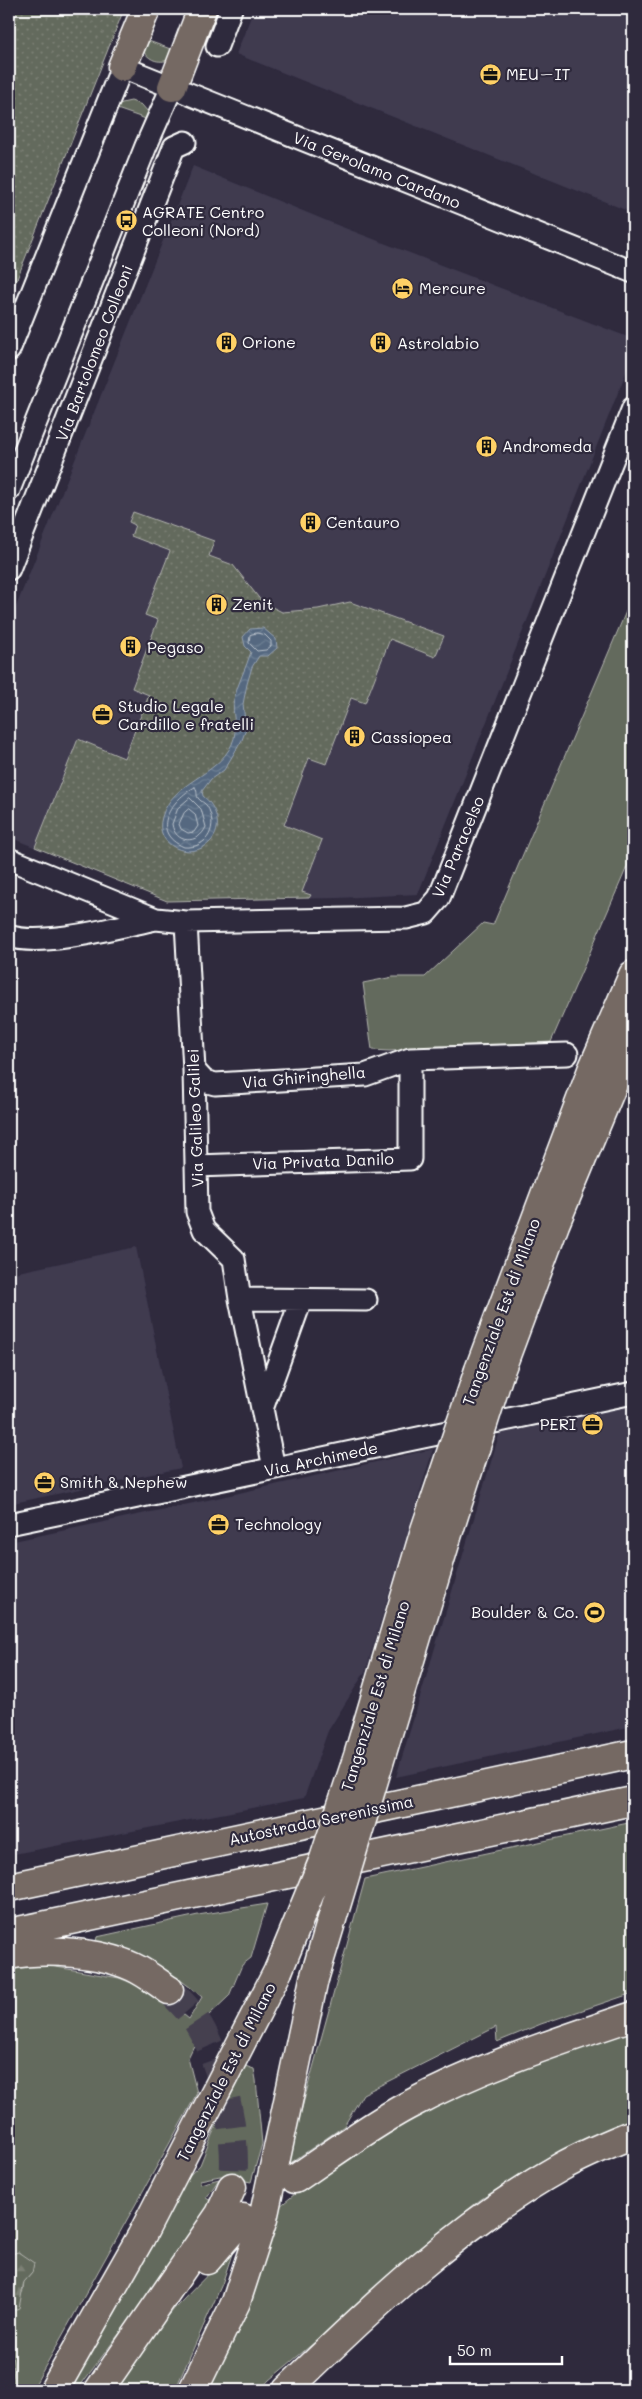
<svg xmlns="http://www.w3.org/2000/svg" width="642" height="2399" font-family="Mali,'Klee One',sans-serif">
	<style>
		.built { fill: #3f3a50 }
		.grass { fill: #646a5d; stroke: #b2b4ae }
		.forest { fill: url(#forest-firs); stroke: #b2b4ae }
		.park { fill: url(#park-dots); stroke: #b2b4ae }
		.water { fill: url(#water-waves); stroke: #98a4b3 }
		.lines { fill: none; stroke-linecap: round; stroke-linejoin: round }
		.shore { stroke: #bbc3cc; stroke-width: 1 }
		.highway-tunnel { stroke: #443f50; stroke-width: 28; stroke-dasharray: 28 14; stroke-linecap: butt }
		.minor-casing { stroke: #fff; stroke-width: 25 }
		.major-casing { stroke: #fff; stroke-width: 31 }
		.highway-casing { stroke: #fff; stroke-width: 31 }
		.minor { stroke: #2f2a3d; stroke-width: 21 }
		.major { stroke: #756964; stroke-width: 28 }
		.highway { stroke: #756964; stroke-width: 28 }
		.highway-bridge-casing { stroke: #fff; stroke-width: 31; stroke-linecap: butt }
		.highway-bridge { stroke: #756964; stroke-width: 28 }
		.labels { text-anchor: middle; stroke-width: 4.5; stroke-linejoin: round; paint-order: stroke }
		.poi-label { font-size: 16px; fill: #fff; stroke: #2f2a3d; text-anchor: start }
		.street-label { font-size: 16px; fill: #fff; stroke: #2f2a3d }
	</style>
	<defs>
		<pattern id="forest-firs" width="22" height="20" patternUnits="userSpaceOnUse" patternTransform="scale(1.25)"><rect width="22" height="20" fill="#646a5d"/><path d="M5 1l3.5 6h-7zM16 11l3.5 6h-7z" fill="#7b8075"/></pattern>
		<pattern id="park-dots" width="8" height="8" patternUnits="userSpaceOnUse" patternTransform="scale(1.25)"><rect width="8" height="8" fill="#646a5d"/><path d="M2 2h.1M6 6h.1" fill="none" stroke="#7b8075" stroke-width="1.8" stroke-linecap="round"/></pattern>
		<pattern id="water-waves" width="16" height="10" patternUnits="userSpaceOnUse" patternTransform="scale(1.25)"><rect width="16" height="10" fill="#546880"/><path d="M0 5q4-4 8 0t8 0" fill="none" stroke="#6e7f93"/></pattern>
	</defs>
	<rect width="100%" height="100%" fill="#2f2a3d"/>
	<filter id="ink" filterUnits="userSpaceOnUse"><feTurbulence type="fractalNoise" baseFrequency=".02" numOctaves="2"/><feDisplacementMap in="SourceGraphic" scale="10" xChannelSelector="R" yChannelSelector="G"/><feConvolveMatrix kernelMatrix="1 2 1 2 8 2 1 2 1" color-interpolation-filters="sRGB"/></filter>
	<g filter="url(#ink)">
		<path class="built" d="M254 9H633V213L236 54Z
			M193 166 337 225 633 339V355L418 894 338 898 167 901 9 837V624Z
			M136 1247 181 1468 9 1504V1274Z
			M633 1404V1726L396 1777 500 1432Z
			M433 1449 366 1670 328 1731 304 1798 9 1855V1542L217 1498Z"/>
		<path class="grass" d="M143 39 176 51 171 60C156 63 151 61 141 49Z
			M131 101 142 105 148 112 146 119 117 109 122 103Z
			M633 595V853L551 1042 389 1051 372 1050 363 983 393 977H425L483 923 493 925Z
			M633 1822V1993L541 2024 497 2042 496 2027 363 2094 344 2126 286 2166 365 1879Z
			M267 1904 251 1958 242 1965 229 1996 208 2016 188 2058 197 2093 182 2121 32 2390H10L14 2371 9 2331V2312L23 2291 24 2282 32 2273 19 2252 9 2255V1968L39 1964 119 1978 157 1993 189 2019 202 1997C171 1970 135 1952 96 1941L97 1937 198 1915Z
			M633 2025V2119L540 2162 480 2200 436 2235 361 2304 269 2380 260 2390H206L274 2211 332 2164 413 2112Z
			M245 2066 254 2069 256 2080 262 2144 251 2182 220 2176 200 2180V2184L219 2179 207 2197H205L209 2200 221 2186 202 2223 77 2390H62L176 2188 200 2165 212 2135Z
			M234 2248 222 2284 175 2390H112L141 2349 174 2309Z"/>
		<path class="forest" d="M18 2252 34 2263 32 2273 24 2282 19 2308 9 2312V2255Z
			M9 2331 14 2371 10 2390H9Z"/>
		<path class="park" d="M9 9H124L9 299Z
			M133 512 214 541 209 556 233 565 262 602 282 612 318 609 350 602 444 636 435 657 390 639 365 703 351 698 326 764 309 758 284 825 322 840 302 892 311 895 309 898 167 901 35 847 78 739 124 758 149 695 132 688 158 620 145 615 170 551 131 536 135 525 129 522Z"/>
		<path class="water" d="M263 628 276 639 277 648 268 656H259L252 667 247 684 243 704 246 729 242 740 224 770 211 779 202 791 203 796C216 806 224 828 210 842 191 862 153 846 162 817 172 781 217 777 232 744 239 729 231 714 234 699 238 683 246 668 251 652L245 646 243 637 250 629Z"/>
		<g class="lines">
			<path class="shore" d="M257 633 265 635 271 641V646L266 650 257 651 249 643 250 635Z
				M195 787C198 791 196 794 198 798 200 801 205 803 207 806 219 826 208 849 184 847 148 832 172 799 195 787Z
				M190 798 201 809 206 827C198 845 175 844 172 824L178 808Z
				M189 809 195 814 198 826 194 832 188 833 181 829 179 824 184 813Z"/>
			<path class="highway-tunnel" d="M169 1990C179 2000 189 2010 197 2022 222 2061 240 2141 232 2187"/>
			<defs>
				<path id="minor" d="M217 46 231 9
					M9 350 122 67 633 272
					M9 490 146 146 172 87
					M9 569 174 147 185 142
					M9 859 156 919 186 922 406 918 426 913 439 898 633 408
					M186 922 194 1070 197 1212 204 1230 234 1259 240 1299 274 1468
					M9 936C42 948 121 926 156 919
					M194 1070 204 1081 215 1084 365 1075 410 1059 567 1054
					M196 1166 410 1159V1059
					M240 1299 366 1300
					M262 1409 301 1300
					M9 1524 633 1393"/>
				<path id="major" d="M122 67 146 9
					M172 87 202 9"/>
				<path id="highway" d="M479 1370 592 1070 633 975
					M499 1374 555 1224 633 1036
					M9 1887 633 1754
					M9 1933 633 1801
					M9 1955C44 1948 101 1952 133 1967 146 1973 157 1982 169 1990
					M295 2179C332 2154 368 2127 407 2106 479 2067 556 2042 633 2016
					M207 2260 243 2218
					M54 2390 141 2237 278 1971
					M99 2390 220 2214 232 2187
					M193 2390 236 2302 263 2219 314 1979
					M287 2390C371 2308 458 2225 561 2167 584 2154 609 2144 633 2134"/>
			</defs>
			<use href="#minor" class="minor-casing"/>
			<use href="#major" class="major-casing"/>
			<use href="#highway" class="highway-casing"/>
			<use href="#minor" class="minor"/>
			<use href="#major" class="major"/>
			<use href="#highway" class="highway"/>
			<defs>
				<path id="highway-bridge" d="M278 1971 324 1859 358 1756 425 1530 479 1370
					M314 1979 447 1537 499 1374"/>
			</defs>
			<use href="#highway-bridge" class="highway-bridge-casing"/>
			<use href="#highway-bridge" class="highway-bridge"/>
		</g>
	</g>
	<defs>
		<symbol id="office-disc" viewBox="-11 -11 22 22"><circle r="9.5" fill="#ffd166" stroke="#2f2a3d"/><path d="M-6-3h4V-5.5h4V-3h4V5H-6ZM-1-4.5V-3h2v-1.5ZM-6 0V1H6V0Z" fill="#111"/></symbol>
		<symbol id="bus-disc" viewBox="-11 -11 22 22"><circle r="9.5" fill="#ffd166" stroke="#2f2a3d"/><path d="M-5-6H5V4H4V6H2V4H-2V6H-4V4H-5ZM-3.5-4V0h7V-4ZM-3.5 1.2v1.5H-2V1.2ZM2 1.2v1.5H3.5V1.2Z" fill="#111"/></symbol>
		<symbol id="hotel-disc" viewBox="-11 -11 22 22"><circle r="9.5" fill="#ffd166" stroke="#2f2a3d"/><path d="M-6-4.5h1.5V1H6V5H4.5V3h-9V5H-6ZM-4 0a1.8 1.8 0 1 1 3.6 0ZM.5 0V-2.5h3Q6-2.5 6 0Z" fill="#111"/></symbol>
		<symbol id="building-disc" viewBox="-11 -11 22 22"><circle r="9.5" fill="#ffd166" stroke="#2f2a3d"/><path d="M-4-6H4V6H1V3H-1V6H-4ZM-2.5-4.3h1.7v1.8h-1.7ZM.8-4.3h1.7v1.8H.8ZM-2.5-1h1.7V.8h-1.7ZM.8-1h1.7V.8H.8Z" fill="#111"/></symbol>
		<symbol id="stadium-disc" viewBox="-11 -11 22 22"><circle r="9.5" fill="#ffd166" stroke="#2f2a3d"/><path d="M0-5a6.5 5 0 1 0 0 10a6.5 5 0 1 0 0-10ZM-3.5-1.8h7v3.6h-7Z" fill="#111"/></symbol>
	</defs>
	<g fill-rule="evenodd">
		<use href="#office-disc" x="478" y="62" width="25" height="25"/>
		<use href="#bus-disc" x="114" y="208" width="25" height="25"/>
		<use href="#hotel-disc" x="390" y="276" width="25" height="25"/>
		<use href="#building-disc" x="214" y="330" width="25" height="25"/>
		<use href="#building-disc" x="368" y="330" width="25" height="25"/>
		<use href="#building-disc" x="474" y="434" width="25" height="25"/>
		<use href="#building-disc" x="298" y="510" width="25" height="25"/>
		<use href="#building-disc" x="204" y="592" width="25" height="25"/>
		<use href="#building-disc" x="118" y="634" width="25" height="25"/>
		<use href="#office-disc" x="90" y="702" width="25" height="25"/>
		<use href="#building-disc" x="342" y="724" width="25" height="25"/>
		<use href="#office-disc" x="580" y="1412" width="25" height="25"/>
		<use href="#office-disc" x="32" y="1470" width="25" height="25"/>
		<use href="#office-disc" x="206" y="1512" width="25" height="25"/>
		<use href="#stadium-disc" x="582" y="1600" width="25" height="25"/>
	</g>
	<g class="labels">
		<g class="poi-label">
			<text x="506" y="80">MEUーIT</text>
			<text x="142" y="218">AGRATE Centro<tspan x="142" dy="18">Colleoni (Nord)</tspan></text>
			<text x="419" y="294">Mercure</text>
			<text x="242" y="348">Orione</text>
			<text x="397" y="349">Astrolabio</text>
			<text x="502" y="452">Andromeda</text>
			<text x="326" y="528">Centauro</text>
			<text x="232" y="610">Zenit</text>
			<text x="147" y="653">Pegaso</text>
			<text x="118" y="712">Studio Legale<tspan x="118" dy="18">Cardillo e fratelli</tspan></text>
			<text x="371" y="743">Cassiopea</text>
			<text x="576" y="1430" text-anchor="end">PERI</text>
			<text x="60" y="1488">Smith &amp; Nephew</text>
			<text x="235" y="1530">Technology</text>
			<text x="579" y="1618" text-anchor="end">Boulder &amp; Co.</text>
		</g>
		<g class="street-label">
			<text transform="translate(377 170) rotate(22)" y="6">Via Gerolamo Cardano</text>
			<text transform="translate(94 353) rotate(-69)" y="6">Via Bartolomeo Colleoni</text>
			<text transform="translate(458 847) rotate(-67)" y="6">Via Paracelso</text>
			<text transform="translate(304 1077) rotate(-5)" y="6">Via Ghiringhella</text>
			<text transform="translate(195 1118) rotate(-92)" y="6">Via Galileo Galilei</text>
			<text transform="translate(323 1161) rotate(-2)" y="6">Via Privata Danilo</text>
			<text transform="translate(501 1312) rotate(-70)" y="6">Tangenziale Est di Milano</text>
			<text transform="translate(321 1459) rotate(-12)" y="6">Via Archimede</text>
			<text transform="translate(375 1696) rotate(-73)" y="6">Tangenziale Est di Milano</text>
			<text transform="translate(321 1820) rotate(-12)" y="6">Autostrada Serenissima</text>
			<text transform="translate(226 2072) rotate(-63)" y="6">Tangenziale Est di Milano</text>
		</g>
	</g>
	<rect width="642" height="2399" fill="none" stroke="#2f2a3d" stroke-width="30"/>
	<rect x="15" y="15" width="612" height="2369" fill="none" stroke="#fff" stroke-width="2" filter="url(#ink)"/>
	<path d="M450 2356v8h112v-8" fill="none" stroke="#ffffff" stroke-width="2.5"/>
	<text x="457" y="2356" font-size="15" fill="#ffffff" stroke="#2f2a3d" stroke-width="4" paint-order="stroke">50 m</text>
</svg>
